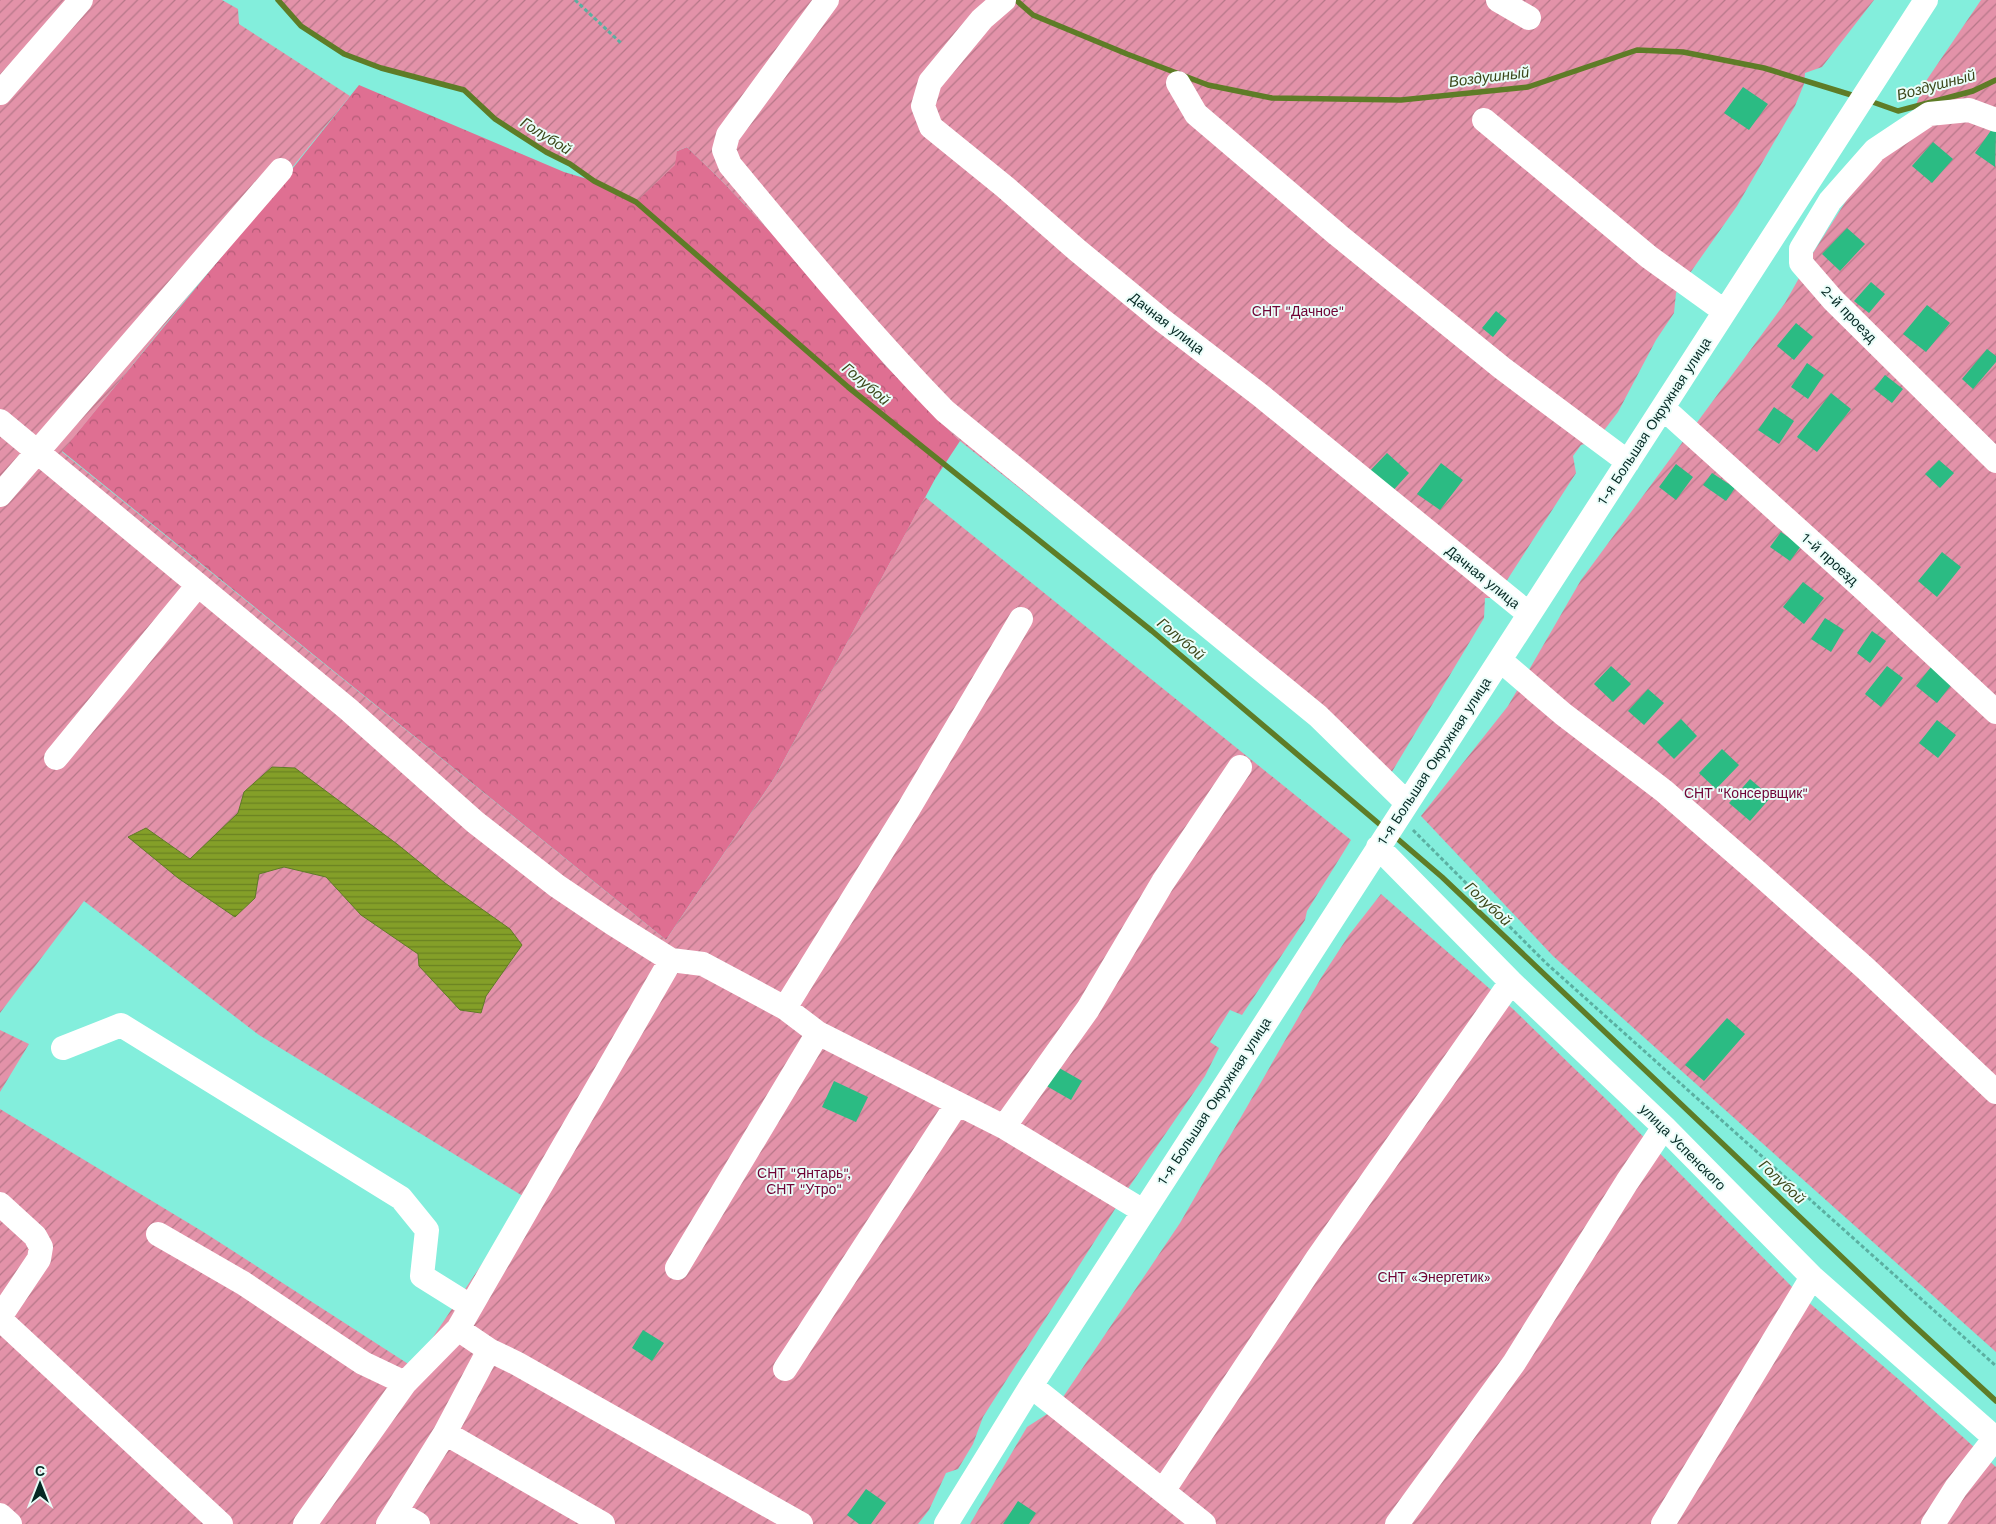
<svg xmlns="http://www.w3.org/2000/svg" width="1996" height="1524" font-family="'Work Sans',sans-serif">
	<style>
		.forest { fill: url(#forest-crowns) }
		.garden { fill: url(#garden-furrows) }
		.water { fill: url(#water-rules); stroke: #5e7c27 }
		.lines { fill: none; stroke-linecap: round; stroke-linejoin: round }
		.stream { stroke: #5e7c27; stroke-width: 5.5 }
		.building { fill: #2bbb83 }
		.path { stroke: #5bafa1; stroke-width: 3; stroke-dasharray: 4 2.5; stroke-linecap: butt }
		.minor { stroke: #fff; stroke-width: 24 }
		.labels { text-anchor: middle; stroke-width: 4; stroke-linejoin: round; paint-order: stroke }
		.park-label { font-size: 14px; fill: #6f0335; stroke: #eafdf9 }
		.street-label { font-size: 14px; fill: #052924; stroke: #eafdf9 }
		.water-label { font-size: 15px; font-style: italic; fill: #3b4719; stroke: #eafdf9 }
	</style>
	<defs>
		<pattern id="forest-crowns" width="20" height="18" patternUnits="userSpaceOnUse" patternTransform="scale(1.25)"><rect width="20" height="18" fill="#df6f92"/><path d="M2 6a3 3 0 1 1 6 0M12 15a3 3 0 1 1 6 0" fill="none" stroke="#b35b77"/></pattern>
		<pattern id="garden-furrows" width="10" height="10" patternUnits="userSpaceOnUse" patternTransform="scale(1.25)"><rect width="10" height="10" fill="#e392a9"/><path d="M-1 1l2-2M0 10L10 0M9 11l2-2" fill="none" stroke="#b67789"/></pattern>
		<pattern id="water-rules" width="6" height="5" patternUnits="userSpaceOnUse" patternTransform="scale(1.25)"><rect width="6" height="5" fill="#849f28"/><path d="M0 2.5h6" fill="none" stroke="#6a8222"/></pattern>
	</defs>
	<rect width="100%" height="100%" fill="#83eedc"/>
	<path class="forest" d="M359 85 564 172 594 181 636 202 677 151 687 147 719 178 804 267 884 364 960 441 935 479 775 777 666 940 62 451 254 217Z"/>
	<path class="garden" d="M0 0H222L238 9 239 24 350 96 62 452 666 940 775 777 925 497 1351 840 1307 911 1305 920 1242 1015 1230 1010 1210 1042 1219 1048 1205 1076 1129 1187 983 1417 973 1444 958 1469 946 1473 929 1510 918 1524H0V1109L205 1233 413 1367 526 1198 259 1035 84 901 0 1013Z
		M278 0H1874L1822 67 1805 73 1804 84 1795 106 1737 206 1676 293 1674 313 1656 340 1618 412 1596 441 1581 445 1573 456 1576 473 1500 591 1494 598H1485L1484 618 1387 780 960 441 884 364 804 267 719 178 687 147 677 151 675 165 636 202 594 181 570 164 546 152 495 119 464 90 381 68 344 54 301 26Z
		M1981 0H1996V1352L1553 956 1421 816 1508 706 1581 580 1785 303 1813 253 1853 190 1903 135 1926 81Z
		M1381 894 1513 1009 1610 1103 1800 1295 1910 1389 1996 1467V1524H970L1027 1427 1055 1409 1180 1223 1321 978 1349 935Z
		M0 1030 29 1044 0 1092Z"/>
	<path class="water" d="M272 767 295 768 397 844 445 883 510 929 522 945 486 996 481 1013 460 1010 419 966 418 954 361 915 326 877 284 867 259 874 255 898 235 917 178 878 128 837 146 828 190 859 238 813 244 792Z"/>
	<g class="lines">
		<path class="stream" d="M278 0 301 26 344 54 381 68 464 90 495 119 546 152 570 164 594 181 636 202 848 387 1152 631 1384 828
			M1016 0 1033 15 1127 54 1208 85 1272 98 1401 100 1528 87 1637 50 1683 52 1764 68 1858 97
			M1867 100 1898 111 1973 91 1996 80
			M1393 835 1442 877 1908 1320 1996 1401"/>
	</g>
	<path class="building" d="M1743 87 1768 104 1749 130 1724 113Z
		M1992 129 1996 132 1995 167 1975 153Z
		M1933 142 1953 159 1932 183 1912 166Z
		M1847 228 1865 244 1840 271 1822 254Z
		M1871 282 1885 294 1869 313 1854 301Z
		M1927 305 1950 323 1926 352 1903 334Z
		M1496 311 1507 320 1493 337 1482 328Z
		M1796 323 1813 337 1794 360 1777 346Z
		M1987 349 1996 356V362L1973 389 1962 379Z
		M1807 363 1824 375 1808 399 1791 387Z
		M1885 375 1903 389 1892 403 1874 389Z
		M1831 393 1851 409 1817 452 1797 437Z
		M1774 407 1794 421 1779 444 1758 430Z
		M1387 453 1409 473 1389 495 1367 474Z
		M1939 460 1954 473 1940 488 1925 474Z
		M1441 463 1463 480 1440 510 1417 494Z
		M1676 464 1693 477 1676 500 1659 487Z
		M1712 473 1735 488 1726 501 1703 485Z
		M1781 532 1801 546 1790 561 1770 547Z
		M1942 552 1961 567 1937 597 1918 581Z
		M1803 582 1824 598 1804 624 1783 607Z
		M1825 618 1844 630 1831 652 1811 639Z
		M1872 631 1886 641 1870 663 1857 653Z
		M1611 666 1631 684 1613 702 1594 684Z
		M1887 666 1903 678 1881 707 1865 694Z
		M1931 667 1952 684 1937 703 1916 686Z
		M1648 689 1664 703 1644 725 1628 711Z
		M1681 719 1697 736 1674 759 1657 742Z
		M1937 720 1956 735 1938 758 1919 743Z
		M1722 749 1739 765 1716 789 1699 773Z
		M1750 779 1771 797 1750 821 1729 803Z
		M1727 1018 1745 1034 1704 1081 1685 1065Z
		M1054 1065 1082 1081 1071 1100 1043 1084Z
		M834 1081 868 1097 856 1122 822 1107Z
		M643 1330 664 1343 652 1361 632 1348Z
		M866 1489 886 1503 871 1524H859L847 1515Z
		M1018 1501 1036 1513 1029 1524H1003Z"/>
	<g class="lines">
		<path class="path" d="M575 0 622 44
			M1413 830 1546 963 1996 1366"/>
		<path class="minor" d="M827 0 728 135 724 150 730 165C800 249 869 333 945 411L1318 716 1407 803
			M1004 0 982 19 930 82 923 106 931 127 1005 187 1077 250 1162 320 1260 395 1529 614
			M1498 0 1529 18
			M1178 83 1196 114 1338 235 1502 368 1628 462
			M0 93 81 0
			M1484 120 1649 257 1724 311
			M1996 120 1969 110 1929 114 1875 150 1830 201 1801 249V263L1833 300 1996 461
			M1663 408 1866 591 1996 712
			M0 421 348 709 475 822 557 886 612 923 671 960 703 964 785 1008 818 1033 1004 1127 1143 1211
			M0 495 281 170
			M1500 660 1563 714 1664 791 1755 870 1865 968 1996 1092
			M56 758 198 585
			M1378 847 1511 982 1664 1127 1812 1277 1996 1439
			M785 1008 909 808 1021 619
			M63 1048 121 1025 401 1198 427 1230 422 1276 470 1306
			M1004 1127 1088 1009 1163 882 1240 767
			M0 1204 35 1236 41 1247 39 1259 0 1317
			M158 1234 243 1283 363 1363 405 1383
			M677 1268 818 1033
			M0 1319 221 1524
			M489 1350 516 1363 801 1524
			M785 1369 957 1104
			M1031 1386 1204 1524
			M445 1433 603 1524
			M1163 1491 1317 1259 1511 982
			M397 1512 418 1524
			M0 1515 10 1524
			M305 1524 405 1383 458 1329 671 960
			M388 1524 445 1433 489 1350 458 1329
			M946 1524 1031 1386 1926 0
			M1397 1524 1514 1363 1627 1182 1664 1127
			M1663 1524 1812 1277
			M1933 1524 1956 1488 1995 1438"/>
	</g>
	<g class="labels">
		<g class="park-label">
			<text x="1298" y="316">СНТ "Дачное"</text>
			<text x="1746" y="798">СНТ "Консервщик"</text>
			<text x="804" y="1178">СНТ "Янтарь",<tspan x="804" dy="16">СНТ "Утро"</tspan></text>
			<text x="1434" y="1282">СНТ «Энергетик»</text>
		</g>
		<g class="street-label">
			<text transform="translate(1849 314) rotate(46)" y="5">2-й проезд</text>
			<text transform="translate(1167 323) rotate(38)" y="5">Дачная улица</text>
			<text transform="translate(1654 421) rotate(-57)" y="5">1-я Большая Окружная улица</text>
			<text transform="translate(1830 559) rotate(42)" y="5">1-й проезд</text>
			<text transform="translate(1483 577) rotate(39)" y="5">Дачная улица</text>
			<text transform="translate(1434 761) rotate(-57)" y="5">1-я Большая Окружная улица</text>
			<text transform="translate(1214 1101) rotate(-57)" y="5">1-я Большая Окружная улица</text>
			<text transform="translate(1683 1147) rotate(45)" y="5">улица Успенского</text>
		</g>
		<g class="water-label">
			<text transform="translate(1489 77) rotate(-7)" y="5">Воздушный</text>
			<text transform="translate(1936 85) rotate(-15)" y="5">Воздушный</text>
			<text transform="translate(546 136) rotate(32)" y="5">Голубой</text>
			<text transform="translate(866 384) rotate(40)" y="5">Голубой</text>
			<text transform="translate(1181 639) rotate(40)" y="5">Голубой</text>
			<text transform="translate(1488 904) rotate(43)" y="5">Голубой</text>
			<text transform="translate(1782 1182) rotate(43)" y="5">Голубой</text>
		</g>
	</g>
	<g transform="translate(40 1484)" stroke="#eafdf9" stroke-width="4" paint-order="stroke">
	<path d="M0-4L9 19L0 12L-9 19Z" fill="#052924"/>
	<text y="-8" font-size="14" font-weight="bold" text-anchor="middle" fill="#052924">С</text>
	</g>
</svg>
